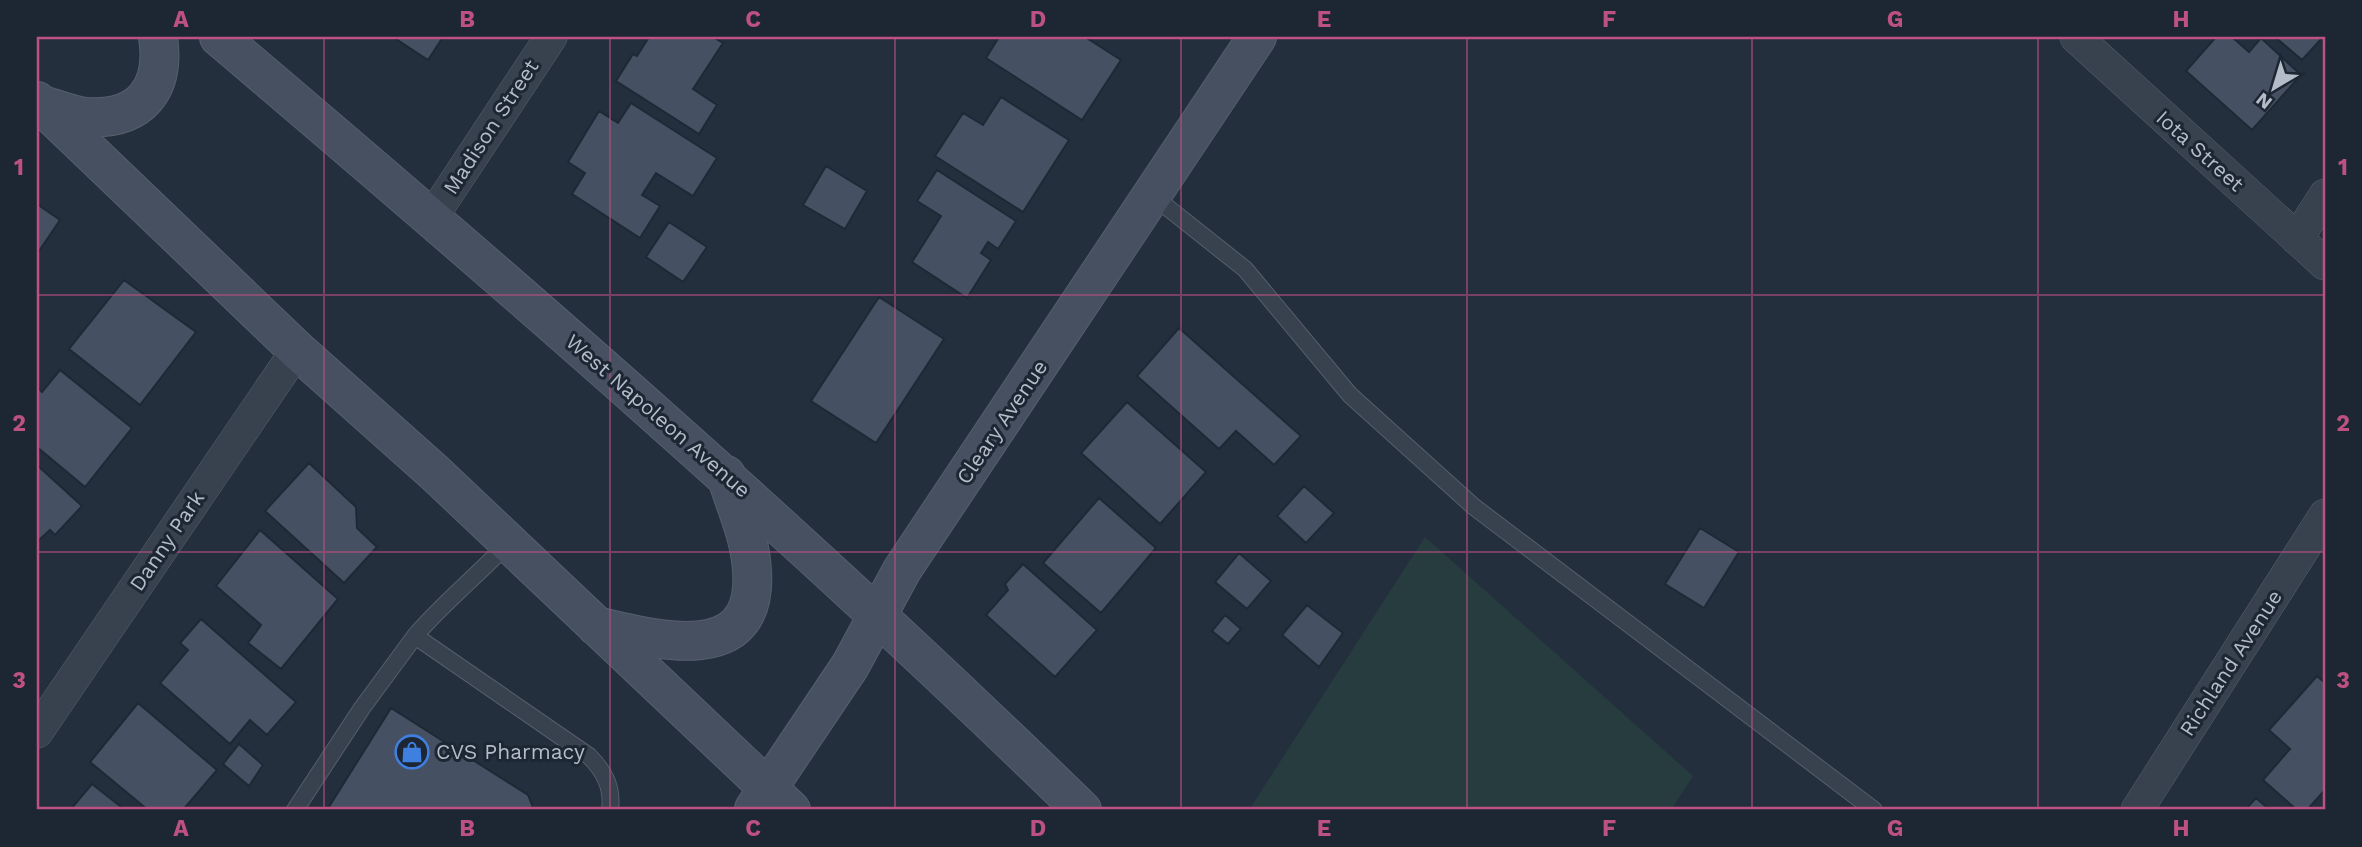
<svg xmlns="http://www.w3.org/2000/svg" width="2362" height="847" font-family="'Work Sans',sans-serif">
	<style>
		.green { fill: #263c3f }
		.building { fill: #455162; stroke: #1f2835; stroke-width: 2 }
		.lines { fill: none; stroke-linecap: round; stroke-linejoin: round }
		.lane-casing { stroke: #565f6c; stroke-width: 18 }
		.street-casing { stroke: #565f6c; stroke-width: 33 }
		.secondary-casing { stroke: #565f6c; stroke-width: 40 }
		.lane { stroke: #38414e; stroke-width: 16 }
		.street { stroke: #38414e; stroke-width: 32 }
		.secondary { stroke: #465061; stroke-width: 38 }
		.grid { fill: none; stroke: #bd5182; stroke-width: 2; stroke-opacity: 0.55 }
		.labels { text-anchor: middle; stroke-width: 6; stroke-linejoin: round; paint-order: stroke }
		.street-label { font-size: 21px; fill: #b4bcc9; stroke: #1d2633 }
		.poi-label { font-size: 21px; fill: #b4bcc9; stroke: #1d2633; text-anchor: start }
		.neatline { fill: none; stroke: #bd5182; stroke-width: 2.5 }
		.grid-label { font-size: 23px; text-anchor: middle; font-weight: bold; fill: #bd5182 }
	</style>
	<rect width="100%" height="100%" fill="#242f3e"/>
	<path class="green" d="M1425 537 1693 776 1671 810H1249Z"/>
	<path class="building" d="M393 37H443L428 60Z
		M649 37H713L723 43 693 89 717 105 699 134 616 81 633 54 637 56Z
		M999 37H1085L1121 60 1082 120 986 58Z
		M2216 37H2232L2249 52 2261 38 2301 75 2252 130 2186 71Z
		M2275 37H2323L2302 60Z
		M1001 97 1069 140 1023 212 935 156 963 113 983 125Z
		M631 103 717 158 693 196 656 173 642 195 660 206 640 238 572 194 585 173 568 162 599 111 618 123Z
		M826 166 867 191 845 229 803 205Z
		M937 170 1016 221 998 249 988 242 981 253 991 260 967 298 912 262 941 216 917 201Z
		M37 204 60 220 37 254Z
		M669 222 707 247 683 282 646 257Z
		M124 280 196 332 140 405 69 349Z
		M879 297 944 339 876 443 811 401Z
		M1179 328 1301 436 1274 465 1236 431 1219 449 1137 376Z
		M60 370 132 428 85 487 37 447V387L42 392Z
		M1127 402 1206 472 1160 524 1081 453Z
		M309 463 356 507 357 528 377 547 344 583 265 511Z
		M37 465 82 506 55 535 50 530 37 542Z
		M1304 486 1334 513 1306 543 1277 516Z
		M1099 498 1156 548 1101 613 1043 563Z
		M1700 528 1739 552 1704 608 1665 584Z
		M260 530 338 599 281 669 248 643 261 625 216 586Z
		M1239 553 1271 581 1247 609 1215 582Z
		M1023 564 1097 630 1055 677 986 615 1008 590 1005 584Z
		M1307 605 1343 633 1319 667 1282 635Z
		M1225 615 1241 629 1228 644 1212 631Z
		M201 619 296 702 267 735 250 720 230 744 160 683 188 650 180 643Z
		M2317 676 2325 683V790L2307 810H2297L2263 780 2290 749 2269 730Z
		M138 703 217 770 183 810H148L90 762Z
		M391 708 528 795 534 810H327Z
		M239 744 263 765 249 786 223 764Z
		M92 784 125 810H70Z
		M2256 798 2270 810H2245Z"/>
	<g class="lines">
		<defs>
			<path id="lane" d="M1153 196 1245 269 1350 395 1473 506 1874 810
				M508 543C477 576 443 603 415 636L589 756C604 771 613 787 610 810
				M295 810 362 708 415 636"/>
			<path id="street" d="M2076 37 2325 264
				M432 217 551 37
				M2297 239 2325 195
				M37 732 297 350
				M2137 810 2325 515"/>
			<path id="secondary" d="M219 37C514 287 805 540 1082 810
				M37 101 297 350 435 473 791 810
				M43 105C56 109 71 115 85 117 140 121 166 90 158 37
				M596 626C671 644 772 668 749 548 744 523 733 499 726 475
				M754 809 850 666 902 570 1257 37"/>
		</defs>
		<use href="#lane" class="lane-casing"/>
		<use href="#street" class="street-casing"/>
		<use href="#secondary" class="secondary-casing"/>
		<use href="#lane" class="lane"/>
		<use href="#street" class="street"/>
		<use href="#secondary" class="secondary"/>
	</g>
	<path class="grid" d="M324 37V810M610 37V810M895 37V810M1181 37V810M1467 37V810M1752 37V810M2038 37V810M37 295H2325M37 552H2325"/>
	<defs>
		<symbol id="shop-ring" viewBox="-11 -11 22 22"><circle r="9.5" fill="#1d2633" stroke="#3f7fe0" stroke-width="1.5"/><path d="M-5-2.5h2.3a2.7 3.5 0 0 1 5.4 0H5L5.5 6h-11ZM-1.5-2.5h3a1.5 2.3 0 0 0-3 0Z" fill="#3f7fe0"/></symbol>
	</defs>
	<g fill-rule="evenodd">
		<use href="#shop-ring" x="393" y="733" width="38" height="38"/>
	</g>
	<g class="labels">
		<g class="street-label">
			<text transform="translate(491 127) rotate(-57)" y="7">Madison Street</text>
			<text transform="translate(2200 151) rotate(42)" y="7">Iota Street</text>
			<text transform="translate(658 416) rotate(41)" y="7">West Napoleon Avenue</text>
			<text transform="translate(1002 422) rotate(-56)" y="7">Cleary Avenue</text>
			<text transform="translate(167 541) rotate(-56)" y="7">Danny Park</text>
			<text transform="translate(2231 663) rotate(-57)" y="7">Richland Avenue</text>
		</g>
		<g class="poi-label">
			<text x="436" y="759">CVS Pharmacy</text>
		</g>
	</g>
	<rect width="2362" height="847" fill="none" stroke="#1d2633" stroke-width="77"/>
	<g transform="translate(2274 88) rotate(218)" stroke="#1d2633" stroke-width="5" paint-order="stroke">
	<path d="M0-5L12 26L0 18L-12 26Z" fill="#b4bcc9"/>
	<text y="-10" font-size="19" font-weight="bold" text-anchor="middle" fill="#b4bcc9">N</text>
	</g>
	<rect x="38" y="38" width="2286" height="770" class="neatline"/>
	<g class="grid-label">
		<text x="181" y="27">A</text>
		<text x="467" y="27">B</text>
		<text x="753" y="27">C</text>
		<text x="1038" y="27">D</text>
		<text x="1324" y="27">E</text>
		<text x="1609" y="27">F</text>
		<text x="1895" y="27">G</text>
		<text x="2181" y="27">H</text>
		<text x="19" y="175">1</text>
		<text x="2343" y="175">1</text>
		<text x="19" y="431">2</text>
		<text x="2343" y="431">2</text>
		<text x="19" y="688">3</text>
		<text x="2343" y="688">3</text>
		<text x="181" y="836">A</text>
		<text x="467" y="836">B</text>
		<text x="753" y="836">C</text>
		<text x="1038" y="836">D</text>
		<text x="1324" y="836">E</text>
		<text x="1609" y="836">F</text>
		<text x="1895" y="836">G</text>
		<text x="2181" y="836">H</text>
	</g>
</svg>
